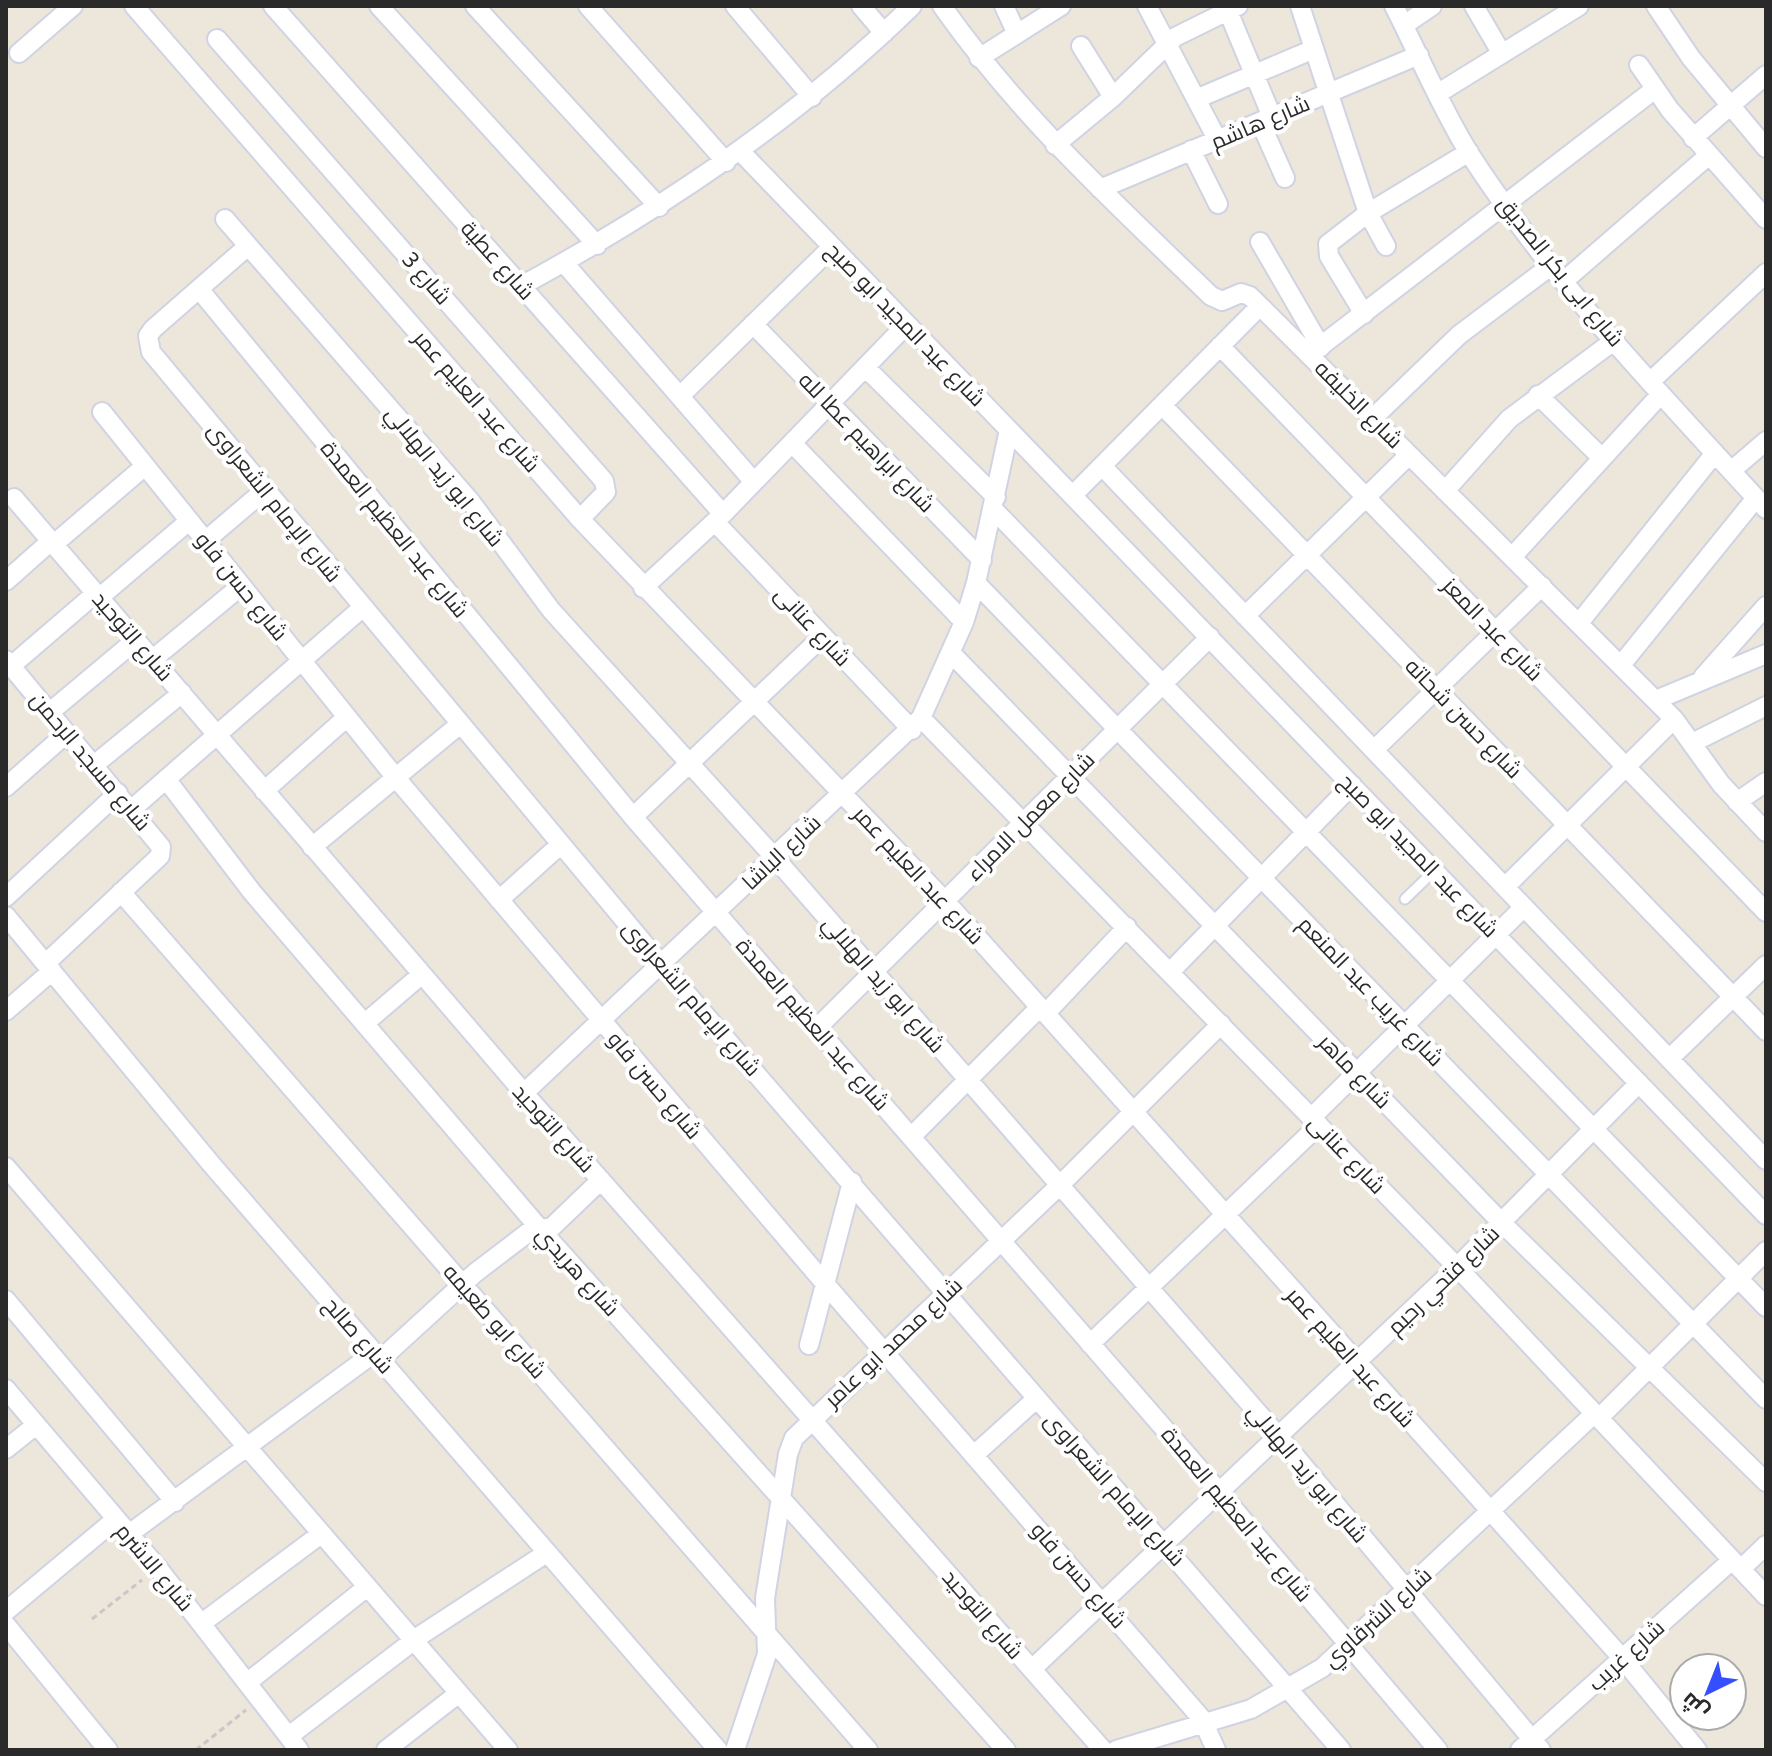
<svg xmlns="http://www.w3.org/2000/svg" width="1772" height="1756" font-family="'Noto Sans',Cairo,sans-serif">
	<style>
		.lines { fill: none; stroke-linecap: round; stroke-linejoin: round }
		.service-casing { stroke: #d0d3e3; stroke-width: 13 }
		.minor-casing { stroke: #d0d3e3; stroke-width: 22 }
		.path { stroke: #c8c8c8; stroke-width: 3; stroke-dasharray: 6 4; stroke-linecap: butt }
		.service { stroke: #fff; stroke-width: 9 }
		.minor { stroke: #fff; stroke-width: 18 }
		.labels { text-anchor: middle; stroke-width: 8; stroke-linejoin: round; paint-order: stroke }
		.street-label { font-size: 22px; fill: #2a2a2a; stroke: #fff }
	</style>
	<rect width="100%" height="100%" fill="#ece6db"/>
	<g class="lines">
		<defs>
			<path id="service" d="M1405 899 1434 871"/>
			<path id="minor" d="M134 6 580 519 945 901 1622 1658 1697 1750
				M273 6 723 514
				M379 6 597 245
				M475 6 659 207
				M588 6 726 162
				M735 6 812 97
				M861 6 884 33
				M942 6C1021 118 1114 202 1211 296L1222 301 1241 293 1250 296 1674 719 1721 784 1766 832
				M1004 6 1016 32
				M1147 6 1217 139
				M1300 6 1368 213 1386 246
				M1394 6C1419 55 1440 106 1469 153 1552 282 1663 396 1766 509
				M1474 6 1502 54
				M1656 6 1691 58 1766 148
				M1228 11 1272 117
				M1404 25 1432 6
				M217 39 604 481 606 492 580 519
				M1081 46 1113 97
				M19 53 73 6
				M979 58 1061 6
				M1639 65 1670 110 1766 219
				M1437 94 1579 6
				M1196 99 1314 49
				M1260 122 1285 178
				M1693 138 1766 75
				M1055 145 1113 97 1175 37 1238 6
				M1191 150 1218 204
				M741 152 1766 1215
				M1100 189 1419 55
				M225 219 471 502 551 610 775 858 1279 1437 1541 1750
				M1260 242 1321 347
				M248 246 153 329 148 336 151 352 661 964 1341 1750
				M564 263 754 482
				M1565 280 1709 155
				M521 286C664 208 795 120 912 6
				M199 289 633 817 1221 1494 1438 1750
				M1364 314 1329 256 1328 244 1368 213 1469 152
				M753 324 982 560
				M1220 346 1766 912
				M1309 355 1655 89
				M865 367 996 497
				M1651 381 1766 273
				M1538 395 1602 458
				M680 396 831 248
				M1162 405 1766 1031
				M102 412 396 778 827 1286 1202 1719 1216 1750
				M1373 418 1459 335 1552 265
				M792 443 964 622
				M1102 466 1766 1160
				M1731 471 1766 441
				M1445 491 1509 419 1615 340
				M1073 495 1260 306
				M14 498 524 1093 1103 1750
				M994 510 1766 1307
				M715 522 912 730
				M205 541 265 490
				M54 544 145 466
				M1512 557 1661 394
				M6 581 51 541
				M976 583 1766 1399
				M643 588 723 514 907 324
				M100 597 189 521
				M1245 616 1409 455
				M1579 623 1715 453
				M951 653 1502 1223 1766 1482
				M153 659 241 586
				M6 660 161 847 160 856 46 963
				M1621 665 1756 498
				M11 666 96 593
				M1703 677 1766 606
				M1656 700 1766 654
				M50 712 136 640
				M921 718 1457 1267 1766 1596
				M1692 743 1766 706
				M1374 750 1542 586
				M94 765 182 693
				M166 779 252 892 540 1229 1006 1750
				M6 787 67 733
				M264 791 347 717
				M1737 802 1766 782
				M132 809 362 608
				M633 817 823 636
				M312 847 459 725
				M1505 887 1674 719
				M121 892 868 1750
				M6 897 118 793
				M499 900 560 845
				M6 916 212 1165 718 1750
				M1170 972 1352 785
				M6 1011 52 971
				M1046 1013 1127 927
				M365 1023 421 975
				M817 1028 1210 637
				M1669 1059 1766 965
				M524 1093 921 718 964 622 976 583 1009 430
				M1312 1117 1524 907
				M911 1137 1040 1007
				M6 1167 508 1750
				M6 1300 175 1502
				M1090 1344 1319 1125
				M809 1345 852 1182
				M380 1360 475 1273 530 1231 552 1227 601 1180
				M6 1389 158 1568 299 1750
				M1599 1418 1766 1251
				M6 1449 36 1425
				M974 1455 1036 1399
				M129 1534 374 1353
				M1741 1569 1766 1545
				M6 1611 116 1519
				M202 1623 321 1534
				M6 1625 108 1750
				M1032 1669 1457 1267 1639 1083
				M248 1682 367 1587
				M289 1736 421 1635 545 1554
				M386 1750 459 1693
				M735 1750 767 1654 765 1598 788 1454 794 1438 1059 1186 1221 1024
				M1116 1750 1251 1709 1322 1668 1595 1413
				M1520 1750 1732 1560"/>
		</defs>
		<use href="#service" class="service-casing"/>
		<use href="#minor" class="minor-casing"/>
		<path class="path" d="M92 1619 142 1580
			M196 1750 246 1710"/>
		<use href="#service" class="service"/>
		<use href="#minor" class="minor"/>
	</g>
	<g class="labels">
		<g class="street-label">
			<text transform="translate(1260 122) rotate(-23)" y="8">شارع هاشم</text>
			<text transform="translate(498 260) rotate(48)" y="8">شارع عطية</text>
			<text transform="translate(1561 271) rotate(51)" y="8">شارع ابى بكر الصديق</text>
			<text transform="translate(427 278) rotate(49)" y="8">شارع 3</text>
			<text transform="translate(906 324) rotate(46)" y="8">شارع عبد المجيد ابو صبح</text>
			<text transform="translate(477 401) rotate(49)" y="8">شارع عبد العليم عمر</text>
			<text transform="translate(1359 404) rotate(45)" y="8">شارع الخليفه</text>
			<text transform="translate(867 442) rotate(46)" y="8">شارع ابراهيم عطا لله</text>
			<text transform="translate(445 476) rotate(51)" y="8">شارع ابو زيد الهلالي</text>
			<text transform="translate(275 502) rotate(51)" y="8">شارع الإمام الشعراوى</text>
			<text transform="translate(395 529) rotate(51)" y="8">شارع عبد العظيم العمدة</text>
			<text transform="translate(242 586) rotate(51)" y="8">شارع حسن فاو</text>
			<text transform="translate(813 626) rotate(47)" y="8">شارع عنانى</text>
			<text transform="translate(1493 629) rotate(46)" y="8">شارع عبد المعز</text>
			<text transform="translate(133 636) rotate(49)" y="8">شارع التوحيد</text>
			<text transform="translate(1464 718) rotate(46)" y="8">شارع حسن شحاته</text>
			<text transform="translate(91 761) rotate(50)" y="8">شارع مسجد الرحمن</text>
			<text transform="translate(1030 816) rotate(-45)" y="8">شارع معمل الامراء</text>
			<text transform="translate(781 852) rotate(-43)" y="8">شارع الباشا</text>
			<text transform="translate(1419 855) rotate(46)" y="8">شارع عبد المجيد ابو صبح</text>
			<text transform="translate(919 875) rotate(47)" y="8">شارع عبد العليم عمر</text>
			<text transform="translate(884 984) rotate(49)" y="8">شارع ابو زيد الهلالي</text>
			<text transform="translate(1371 991) rotate(46)" y="8">شارع غريب عبد المنعم</text>
			<text transform="translate(692 998) rotate(49)" y="8">شارع الإمام الشعراوى</text>
			<text transform="translate(813 1024) rotate(49)" y="8">شارع عبد العظيم العمدة</text>
			<text transform="translate(1355 1071) rotate(46)" y="8">شارع ماهر</text>
			<text transform="translate(655 1085) rotate(50)" y="8">شارع حسن فاو</text>
			<text transform="translate(554 1128) rotate(48)" y="8">شارع التوحيد</text>
			<text transform="translate(1347 1154) rotate(46)" y="8">شارع عنانى</text>
			<text transform="translate(578 1271) rotate(48)" y="8">شارع هريدي</text>
			<text transform="translate(1443 1280) rotate(-44)" y="8">شارع فتحي رحيم</text>
			<text transform="translate(495 1321) rotate(49)" y="8">شارع ابو طعيمه</text>
			<text transform="translate(359 1335) rotate(49)" y="8">شارع صالح</text>
			<text transform="translate(893 1342) rotate(-43)" y="8">شارع محمد ابو عامر</text>
			<text transform="translate(1351 1357) rotate(48)" y="8">شارع عبد العليم عمر</text>
			<text transform="translate(1308 1473) rotate(50)" y="8">شارع ابو زيد الهلالي</text>
			<text transform="translate(1115 1489) rotate(48)" y="8">شارع الإمام الشعراوى</text>
			<text transform="translate(1237 1514) rotate(50)" y="8">شارع عبد العظيم العمدة</text>
			<text transform="translate(155 1567) rotate(50)" y="8">شارع الاشرم</text>
			<text transform="translate(1079 1575) rotate(49)" y="8">شارع حسن فاو</text>
			<text transform="translate(983 1614) rotate(49)" y="8">شارع التوحيد</text>
			<text transform="translate(1377 1617) rotate(-42)" y="8">شارع الشرقاوي</text>
			<text transform="translate(1626 1655) rotate(-42)" y="8">شارع غريب</text>
		</g>
	</g>
	<rect width="1772" height="1756" fill="none" stroke="#2a2a2a" stroke-width="16"/>
	<g transform="translate(1708 1692) rotate(223)"><circle r="38" fill="#ffffff" stroke="#aaaaaa" stroke-width="2"/>
	<path d="M0-6L14 30L0 20L-14 30Z" fill="#354fff"/>
	<text y="-12" font-size="22" font-weight="bold" text-anchor="middle" fill="#2a2a2a">ش</text>
	</g>
</svg>
